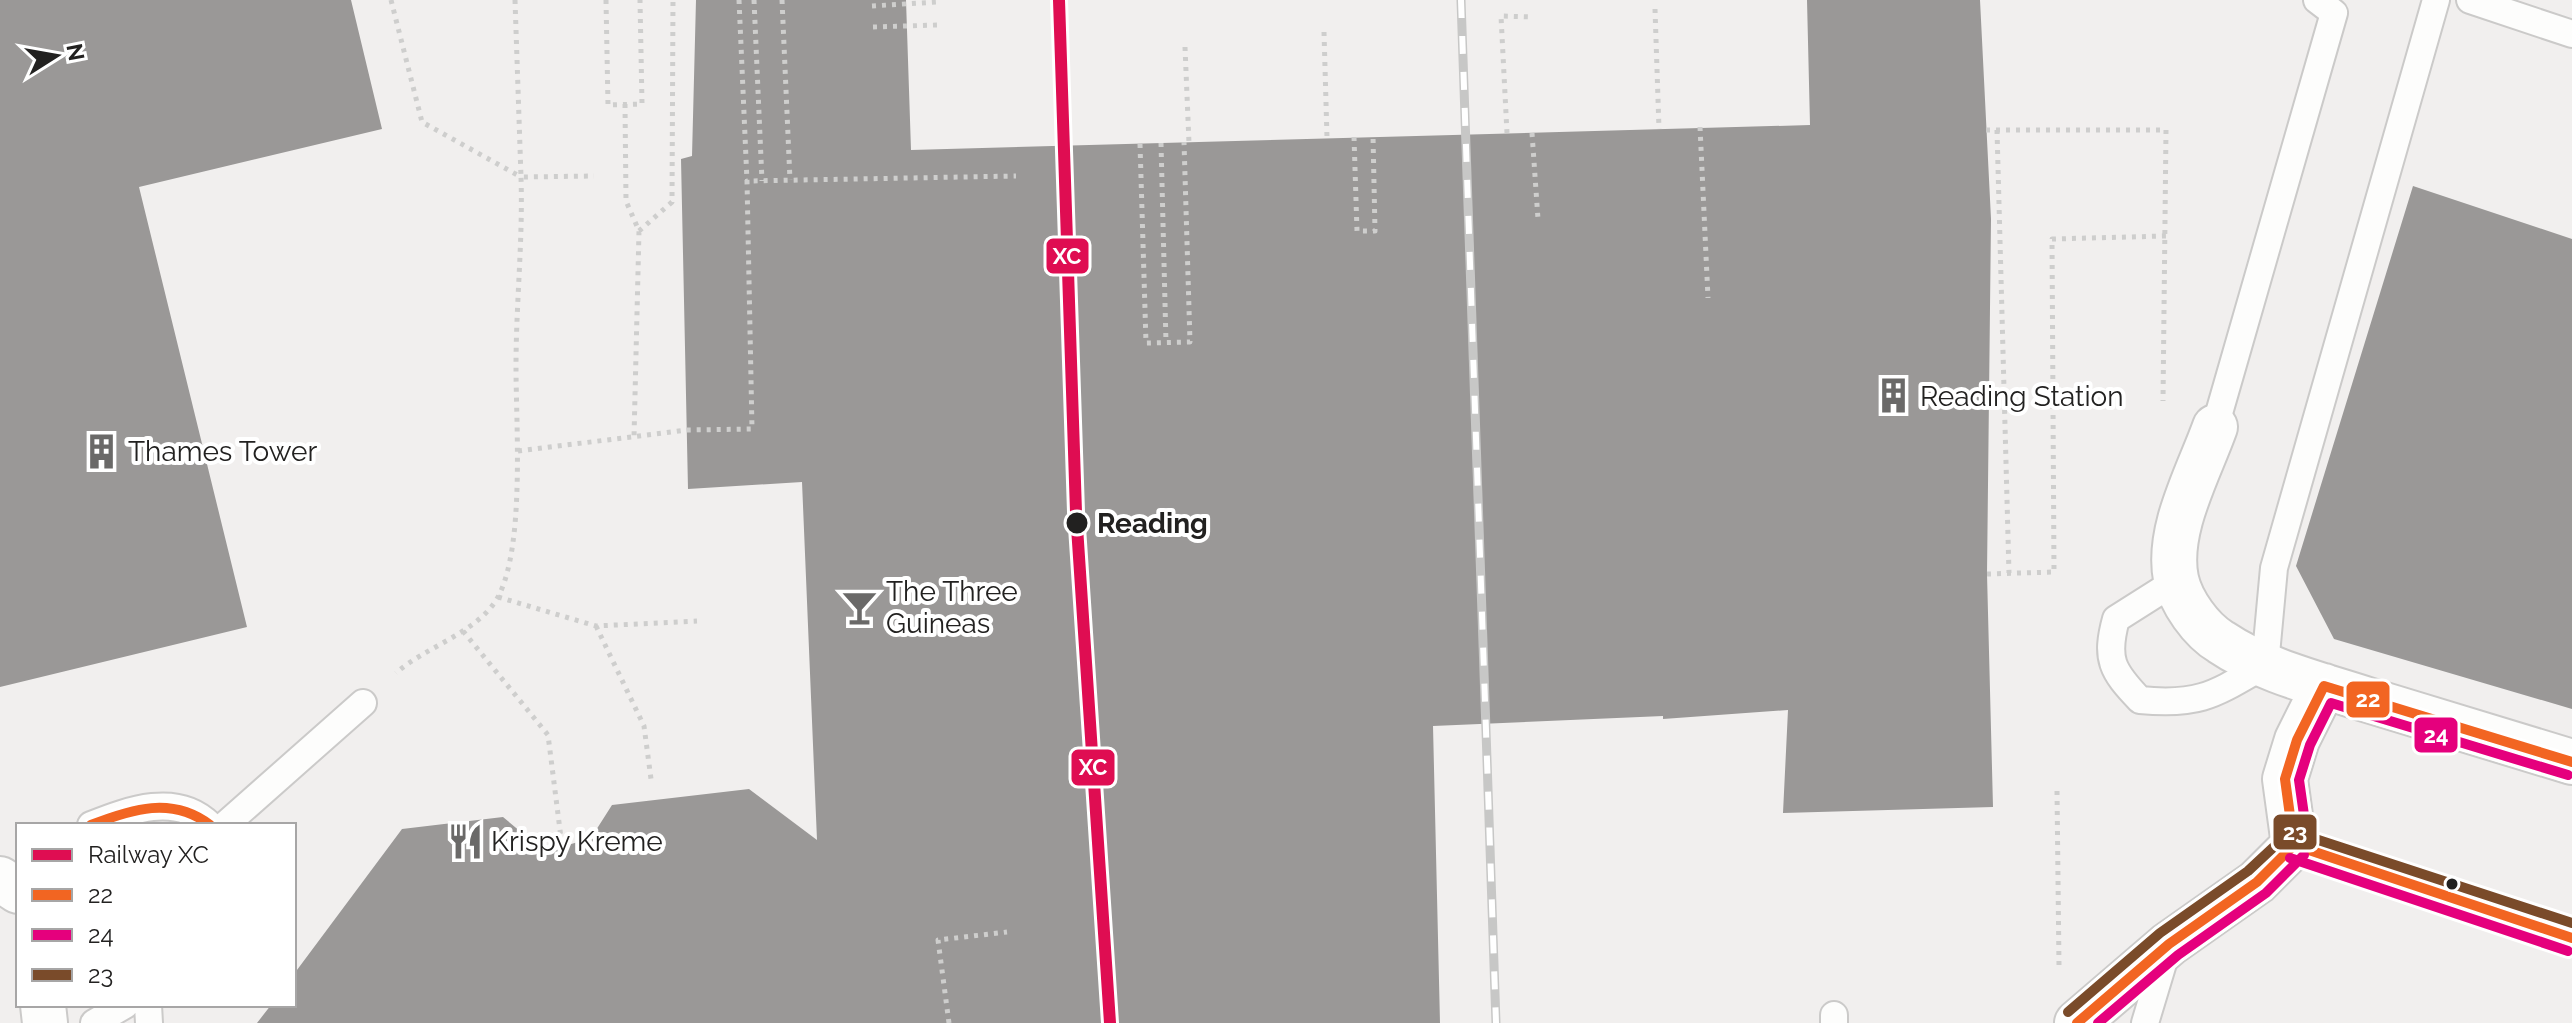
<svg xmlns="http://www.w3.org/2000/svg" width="2572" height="1023" font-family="Raleway,sans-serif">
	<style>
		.building { fill: #9a9897 }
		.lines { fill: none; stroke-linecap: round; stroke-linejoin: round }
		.service-casing { stroke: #cbcac9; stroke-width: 30 }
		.minor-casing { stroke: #cbcac9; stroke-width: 48 }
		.path { stroke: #cececd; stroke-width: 5; stroke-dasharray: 4 6; stroke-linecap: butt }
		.service { stroke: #fdfdfc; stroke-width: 26 }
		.minor { stroke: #fdfdfc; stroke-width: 44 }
		.rail-casing { stroke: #c7c7c6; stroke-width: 9 }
		.rail { stroke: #fff; stroke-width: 6; stroke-dasharray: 18; stroke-linecap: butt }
		.bus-1-casing { stroke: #fff; stroke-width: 16 }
		.bus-2-casing { stroke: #fff; stroke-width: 16 }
		.bus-3-casing { stroke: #fff; stroke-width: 16 }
		.bus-1 { stroke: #f26522; stroke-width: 10 }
		.bus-2 { stroke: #e5007d; stroke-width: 10 }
		.bus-3 { stroke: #7a4b2a; stroke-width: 10 }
		.rail-1-casing { stroke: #fff; stroke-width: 18 }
		.rail-1 { stroke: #df0d52; stroke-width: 12 }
		.stop-dot { fill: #222120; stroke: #fff; stroke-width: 3 }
		.labels { text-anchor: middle; stroke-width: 8; stroke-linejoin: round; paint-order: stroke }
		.poi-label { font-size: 28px; fill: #222120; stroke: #fff; text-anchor: start }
		.stop-label { font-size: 28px; font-weight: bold; fill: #222120; stroke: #fff; text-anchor: start }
		.line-badge { stroke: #fff; stroke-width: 3 }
		.badge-label { font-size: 22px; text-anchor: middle; font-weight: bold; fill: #fff }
	</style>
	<rect width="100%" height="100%" fill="#f1efee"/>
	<path class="building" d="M0 0H351L382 129 139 187 247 627 0 687Z
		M696 0H906L911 150 1810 125 1807 0H1980L1991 219 1987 574 1993 807 1783 813 1788 710 1663 719V716L1433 726 1440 1023H257L271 1005H294V974L402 829 503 817 545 852 591 838 612 805 749 789 817 840 802 482 688 489 681 159 692 156Z
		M2413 186 2572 239V709L2334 639 2296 566Z"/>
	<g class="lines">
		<defs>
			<path id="service" d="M2470 0 2572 34
				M2215 427 2334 13 2317 0
				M2176 581 2116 619C2105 659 2112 671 2140 700 2200 706 2215 694 2265 665L2274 568 2436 0
				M91 825C129 810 177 792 210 825
				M225 825 363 703
				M2294 845 2572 938
				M148 1005 149 1023
				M94 1023 125 1005
				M1834 1023V1015
				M2145 1023 2167 950"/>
			<path id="minor" d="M2215 427C2199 472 2166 530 2176 579 2181 602 2201 630 2221 642 2264 671 2319 684 2368 700 2436 720 2504 741 2572 762
				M0 879 18 891
				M43 1005 45 1023
				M2077 1023 2169 944 2257 882 2294 845 2285 779 2297 740 2324 686"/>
		</defs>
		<use href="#service" class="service-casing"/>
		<use href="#minor" class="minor-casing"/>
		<path class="path" d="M391 0 422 122 521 177C523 241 516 303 516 367 516 425 525 546 498 597 479 632 425 647 396 673
			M515 0 521 177 594 176
			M606 0 608 105 642 104 640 0
			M739 0 747 181
			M754 0 762 181
			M782 0 790 180
			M872 6 936 2
			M1655 9 1659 129
			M873 27 937 25
			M1324 32 1327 138
			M1185 47 1189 143
			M625 104 626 201 639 231 634 437
			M1700 127 1708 298
			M1986 130H2166L2163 401
			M1997 130 2009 573
			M1507 133 1501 16 1533 17
			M1532 133 1538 219
			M1354 137 1357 231H1375L1373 136
			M1161 143 1166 343
			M1140 144 1146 343 1190 342 1184 142
			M639 231 672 202 673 0
			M518 451 687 430 752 429 747 181 1016 176
			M1987 574 2054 572 2052 239 2166 236
			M498 597 596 626 697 621
			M596 626 644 726 651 779
			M463 631 548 735 562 846
			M2057 791 2059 966
			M949 1023 938 940 1007 932"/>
		<use href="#service" class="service"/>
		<use href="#minor" class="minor"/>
		<defs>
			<path id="rail" d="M1461 0 1496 1023"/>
		</defs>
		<use href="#rail" class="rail-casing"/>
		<use href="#rail" class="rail"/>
		<defs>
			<path id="bus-1" d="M91 825C132 809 172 796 210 825
				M2294 845 2285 779 2297 740 2324 686 2572 762
				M2294 845 2572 938
				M2077 1023 2169 944 2257 882 2294 845"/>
			<path id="bus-2" d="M2308 843 2299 780 2310 745 2331 703 2568 775
				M2290 858 2568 951
				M2098 1023 2178 955 2266 893 2304 855"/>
			<path id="bus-3" d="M2068 1012 2160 933 2248 871 2291 831 2572 923"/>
		</defs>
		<use href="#bus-1" class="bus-1-casing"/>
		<use href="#bus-2" class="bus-2-casing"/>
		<use href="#bus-3" class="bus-3-casing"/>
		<use href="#bus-1" class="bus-1"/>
		<use href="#bus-2" class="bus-2"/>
		<use href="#bus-3" class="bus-3"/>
		<defs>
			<path id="rail-1" d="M1059 0 1076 512 1110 1023"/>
		</defs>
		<use href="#rail-1" class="rail-1-casing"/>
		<use href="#rail-1" class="rail-1"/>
	</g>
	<defs>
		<symbol id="building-bare" viewBox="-9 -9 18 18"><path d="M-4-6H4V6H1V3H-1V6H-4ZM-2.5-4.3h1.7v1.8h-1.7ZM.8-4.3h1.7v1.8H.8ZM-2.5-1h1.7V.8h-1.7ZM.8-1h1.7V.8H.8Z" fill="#6a6968" stroke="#fff" stroke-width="2.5" paint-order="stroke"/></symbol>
		<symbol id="bar-bare" viewBox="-9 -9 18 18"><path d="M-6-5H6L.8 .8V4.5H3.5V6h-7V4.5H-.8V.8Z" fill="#6a6968" stroke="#fff" stroke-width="2.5" paint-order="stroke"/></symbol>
		<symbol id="restaurant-bare" viewBox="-9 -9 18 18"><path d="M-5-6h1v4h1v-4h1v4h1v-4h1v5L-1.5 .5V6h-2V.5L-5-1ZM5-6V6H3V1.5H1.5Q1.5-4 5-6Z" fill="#6a6968" stroke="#fff" stroke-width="2.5" paint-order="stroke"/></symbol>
	</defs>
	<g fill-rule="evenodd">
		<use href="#building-bare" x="1868" y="370" width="51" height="51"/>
		<use href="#building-bare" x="76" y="426" width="51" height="51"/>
		<use href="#bar-bare" x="834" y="582" width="51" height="51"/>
		<use href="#restaurant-bare" x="440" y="816" width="51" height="51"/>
	</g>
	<g class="stop-dot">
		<circle cx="1077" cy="523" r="12"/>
		<circle cx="2452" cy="884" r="7"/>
	</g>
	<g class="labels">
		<g class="poi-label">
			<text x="1920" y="406">Reading Station</text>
			<text x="128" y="461">Thames Tower</text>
			<text x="886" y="601">The Three<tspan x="886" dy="32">Guineas</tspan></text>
			<text x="491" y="851">Krispy Kreme</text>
		</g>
		<g class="stop-label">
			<text x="1097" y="533">Reading</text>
		</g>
	</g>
	<g class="line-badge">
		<rect x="1045" y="237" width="45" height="38" rx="8" fill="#df0d52"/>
		<rect x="2345" y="680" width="46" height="39" rx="8" fill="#f26522"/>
		<rect x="2413" y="716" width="46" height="38" rx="8" fill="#e5007d"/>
		<rect x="1070" y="748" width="46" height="39" rx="8" fill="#df0d52"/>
		<rect x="2272" y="813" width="46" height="38" rx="8" fill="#7a4b2a"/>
	</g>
	<g class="badge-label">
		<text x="1067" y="264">XC</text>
		<text x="2368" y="707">22</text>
		<text x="2436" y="743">24</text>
		<text x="1093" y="775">XC</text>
		<text x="2295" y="840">23</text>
	</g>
	<rect x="16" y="823" width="280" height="184" fill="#ffffff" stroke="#a7a6a6" stroke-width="2"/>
	<rect x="32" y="849" width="40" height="12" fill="#df0d52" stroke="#a7a6a6" stroke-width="2"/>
	<text x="88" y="863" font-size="24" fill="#222120">Railway XC</text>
	<rect x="32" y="889" width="40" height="12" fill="#f26522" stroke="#a7a6a6" stroke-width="2"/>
	<text x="88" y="903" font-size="24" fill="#222120">22</text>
	<rect x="32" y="929" width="40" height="12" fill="#e5007d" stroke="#a7a6a6" stroke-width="2"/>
	<text x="88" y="943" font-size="24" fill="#222120">24</text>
	<rect x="32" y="969" width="40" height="12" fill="#7a4b2a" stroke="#a7a6a6" stroke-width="2"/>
	<text x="88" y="983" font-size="24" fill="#222120">23</text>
	<g transform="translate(56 56) rotate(79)" stroke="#ffffff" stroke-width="6" paint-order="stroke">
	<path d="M0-6L14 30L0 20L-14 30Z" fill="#222120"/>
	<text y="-12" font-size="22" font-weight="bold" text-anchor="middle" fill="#222120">N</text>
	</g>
</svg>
